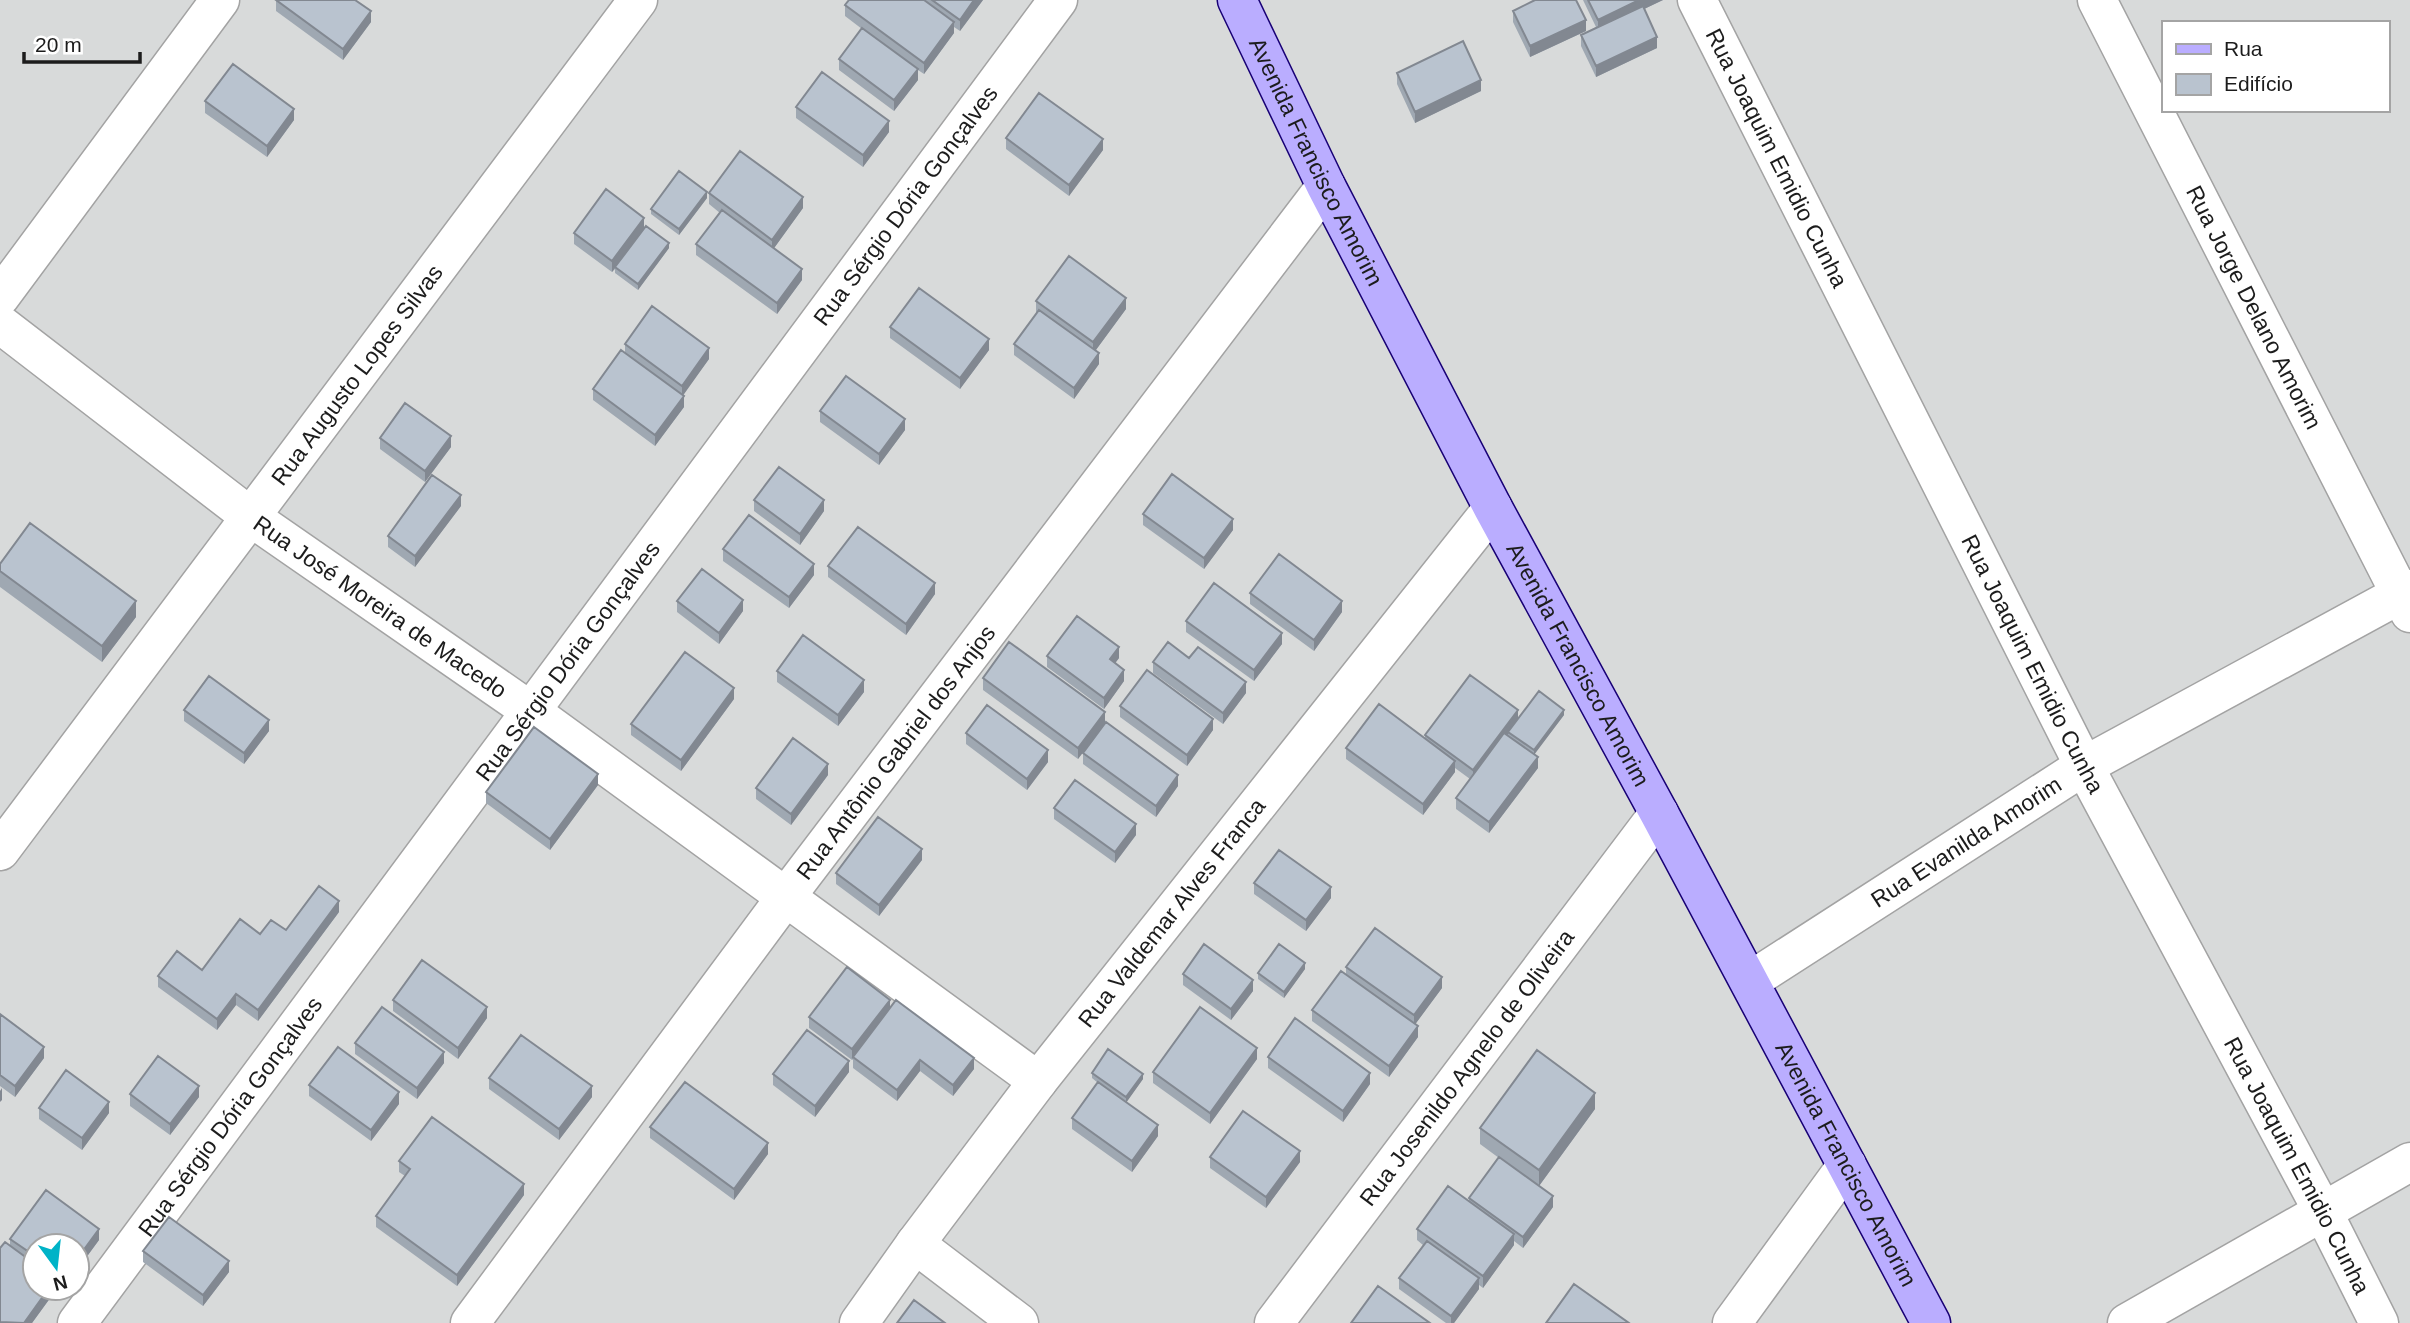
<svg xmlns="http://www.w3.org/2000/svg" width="2410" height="1323" font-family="Helvetica,sans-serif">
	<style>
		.residential { fill: #d8dada; fill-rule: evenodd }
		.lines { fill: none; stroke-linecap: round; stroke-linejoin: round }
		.minor-casing { stroke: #a3a3a3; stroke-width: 41 }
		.secondary-casing { stroke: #180075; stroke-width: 41 }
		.minor { stroke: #fff; stroke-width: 38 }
		.secondary { stroke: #baadff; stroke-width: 38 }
		.wall { fill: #9fa8b2 }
		.shaded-wall { fill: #828891 }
		.building { fill: #b9c3cf; stroke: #828891; stroke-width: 2 }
		.labels { text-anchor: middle; stroke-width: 7; stroke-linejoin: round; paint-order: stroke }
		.street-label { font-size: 23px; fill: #1c1c1c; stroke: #fff }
	</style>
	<rect width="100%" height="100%" fill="#e0e3ee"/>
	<path class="residential" d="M0 0H2410V1323H0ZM2163 23H2387V110H2163ZM35 1246H77V1288H35Z"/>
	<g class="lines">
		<defs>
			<g id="minor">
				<path id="s1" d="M1697 0 2084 766 2322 1210 2379 1323"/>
				<path id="s2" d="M2097 0 2410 613"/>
				<path d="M0 297 220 0"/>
				<path id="s3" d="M0 324 252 518 532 712 1038 1081"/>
				<path id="s4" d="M0 851 638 0"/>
				<path id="s5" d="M1750 981 2084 766 2410 589"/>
				<path d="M915 1244 1019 1323"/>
				<path id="s6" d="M77 1323 1058 0"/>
				<path id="s7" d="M470 1323 785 898 1326 186"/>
				<path id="s8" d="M859 1323 915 1244 1038 1081 1493 508"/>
				<path id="s9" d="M1274 1323 1659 813"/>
				<path d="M1732 1323 1847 1165"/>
				<path d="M2127 1323 2410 1162"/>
			</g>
			<g id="secondary">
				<path id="s10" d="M1237 0 1326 186 1493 508 1659 813 1931 1323"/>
			</g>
		</defs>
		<use href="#minor" class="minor-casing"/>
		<use href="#secondary" class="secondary-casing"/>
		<use href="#minor" class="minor"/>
		<use href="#secondary" class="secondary"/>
	</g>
	<path class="wall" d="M276 0 371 22 343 60 276 11Z
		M849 0H983L960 31 954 27V33L924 74 918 70V80L894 111 839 70V59L862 29 845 16V5Z
		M1583 0H1663L1644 9 1657 48 1596 77 1581 46V35L1596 27Z
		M1513 11 1586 31 1530 57 1513 22Z
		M1397 73 1481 91 1415 123 1397 84Z
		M205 101 294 120 267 157 205 113Z
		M796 107 889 132 863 167 796 118Z
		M1006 138 1103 150 1069 196 1006 149Z
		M709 193 803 208 774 248 802 280 777 314 696 255V244L720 213 709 204Z
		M707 198 679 235 651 214V209Z
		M644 228 669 248 638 290 615 273V269L612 272 574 244V233Z
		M1036 301 1126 309 1095 351 1099 364 1074 399 1014 355V344L1037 313 1036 312Z
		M890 327 989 350 960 389 890 338Z
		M625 344 709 359 682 395 684 407 655 446 593 400V389L625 353Z
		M820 411 905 430 879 465 820 422Z
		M380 438 451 447 425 482 380 449Z
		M754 500 824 511 800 545 754 511Z
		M461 506 415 567 388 547V536Z
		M1143 514 1233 530 1204 569 1143 525Z
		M723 549 814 575 789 608 723 561Z
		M0 564 136 617 102 662 0 587Z
		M828 566 935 594 906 635 828 577Z
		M1250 593 1342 612 1314 651 1250 604Z
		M677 601 743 611 719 644 677 612Z
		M1186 621 1282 644 1254 681 1186 632Z
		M1047 656 1119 658 1115 663 1124 681 1104 709 1047 667Z
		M1189 658 1246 693 1223 724 1153 673V662Z
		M777 671 864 692 838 726 777 682Z
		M983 678 1105 723 1078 759 983 690Z
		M734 699 681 771 631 735V724Z
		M1120 706 1213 730 1187 766 1120 717Z
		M184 710 269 731 244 764 184 721Z
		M1564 715 1534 754 1538 768 1489 833 1456 809V798L1470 779 1455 768V772L1423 815 1346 759V748L1425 738V735L1518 720Z
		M966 733 1048 762 1027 790 966 744Z
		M1083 753 1178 786 1156 817 1083 764Z
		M828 775 791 825 756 799V788Z
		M598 785 550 850 486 803V792Z
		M1054 808 1136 835 1115 863 1054 819Z
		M922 860 879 916 836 884V873Z
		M1254 883 1331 898 1306 931 1254 894Z
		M339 912 258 1021 236 1005 217 1030 158 987V976L202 970 260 934 286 930Z
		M1346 967 1442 988 1415 1024 1418 1037 1389 1077 1312 1021V1010L1346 975Z
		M1305 969 1284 998 1258 979V973Z
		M1183 974 1253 991 1231 1020 1183 985Z
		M393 1000 487 1018 458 1059 393 1011Z
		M890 1008 974 1069 953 1096 920 1071 897 1101 853 1068V1059L852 1060 809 1028V1017Z
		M0 1014 44 1058 15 1097 0 1086Z
		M355 1043 444 1063 417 1099 355 1054Z
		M1268 1057 1370 1084 1343 1122 1268 1068Z
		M1257 1059 1210 1124 1153 1083V1072Z
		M849 1072 815 1117 773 1085V1074Z
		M1092 1073 1143 1079 1126 1102 1158 1136 1132 1172 1072 1129V1118L1098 1083 1092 1078Z
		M489 1078 592 1097 559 1140 489 1089Z
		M309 1085 399 1104 371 1141 309 1096Z
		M130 1094 199 1097 170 1135 130 1106Z
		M39 1108 109 1113 82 1150 39 1119Z
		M1595 1109 1539 1186 1553 1207 1523 1248 1514 1241V1245L1483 1288 1479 1285V1289L1454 1323H1446L1399 1289V1278L1423 1245 1417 1240V1229L1469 1201V1198L1499 1158 1480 1144V1128Z
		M650 1127 768 1154 734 1200 650 1138Z
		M1210 1157 1300 1162 1266 1208 1210 1168Z
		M399 1161 524 1195 457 1286 376 1227V1216L405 1176 399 1172Z
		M10 1239 99 1240 77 1270V1246H35V1288H56V1290L32 1323H0V1248L10 1246Z
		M143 1251 229 1272 203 1306 143 1262Z"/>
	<path class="shaded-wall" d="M974 0H983L960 31V20Z
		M1639 0H1663L1598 31V20Z
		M371 11V22L343 60V49Z
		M1586 20V31L1530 57V46Z
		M954 22V33L924 74V63Z
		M1657 37V48L1596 77V66Z
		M918 69V80L894 111V100Z
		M1481 80V91L1415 123V112Z
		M294 109V120L267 157V146Z
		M889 121V132L863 167V155Z
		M1103 139V150L1069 196V185Z
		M707 192V198L679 235V229Z
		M803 197V208L772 251V240Z
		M644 218V229L612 272V261Z
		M669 243V248L638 290V284Z
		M802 269V280L777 314V303Z
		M1126 298V309L1093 354V342Z
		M989 339V350L960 389V378Z
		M709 348V359L682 397V386Z
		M1099 353V364L1074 399V388Z
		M684 396V407L655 446V435Z
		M905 419V430L879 465V454Z
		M451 436V447L425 482V471Z
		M461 495V506L415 567V556Z
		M824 500V511L800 545V534Z
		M1233 519V530L1204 569V558Z
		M814 564V575L789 608V597Z
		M935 583V594L906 635V624Z
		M743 600V611L719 644V633Z
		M136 601V617L102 662V646Z
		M1342 601V612L1314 651V640Z
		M1282 633V644L1254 681V670Z
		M1119 647V658L1110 670V659Z
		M1124 670V681L1104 709V698Z
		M864 680V692L838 726V715Z
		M1246 682V693L1223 724V713Z
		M734 688V699L681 771V760Z
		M1518 710V721L1473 781V770Z
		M1564 710V715L1534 755V750Z
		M1105 712V723L1078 759V748Z
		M1213 719V730L1187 766V755Z
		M269 720V731L244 764V753Z
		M1048 750V762L1027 790V779Z
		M1538 757V768L1489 833V822Z
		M1455 761V772L1423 815V804Z
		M828 764V775L791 825V814Z
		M598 774V785L550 850V839Z
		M1178 775V786L1156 817V806Z
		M1136 824V835L1115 863V852Z
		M922 849V860L879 916V905Z
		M1331 887V898L1306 931V920Z
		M339 901V912L258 1021V1010Z
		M1305 963V969L1284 998V992Z
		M1442 977V988L1414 1026V1015Z
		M1253 980V991L1231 1020V1009Z
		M236 994V1005L217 1030V1019Z
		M890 1000V1011L853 1057 852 1060V1049Z
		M487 1007V1018L458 1059V1048Z
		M1418 1026V1037L1389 1077V1066Z
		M44 1047V1058L15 1097V1086Z
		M1257 1048V1059L1210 1124V1113Z
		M444 1052V1063L417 1099V1088Z
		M974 1058V1069L953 1096V1085Z
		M920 1060V1071L897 1101V1090Z
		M849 1061V1072L815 1117V1106Z
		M1370 1073V1084L1343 1122V1111Z
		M1143 1074V1079L1126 1103V1097Z
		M199 1086V1097L170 1135V1124Z
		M592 1086V1097L559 1140V1129Z
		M2 1088V1100L0 1102V1091Z
		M399 1092V1104L371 1141V1130Z
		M1595 1093V1109L1539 1186V1170Z
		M109 1102V1113L82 1150V1138Z
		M1158 1125V1136L1132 1172V1161Z
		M768 1143V1154L734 1200V1189Z
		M1300 1151V1162L1266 1208V1197Z
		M524 1184V1195L457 1286V1275Z
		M1553 1196V1207L1523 1248V1237Z
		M99 1229V1240L77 1270V1259Z
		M1514 1234V1245L1483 1288V1276Z
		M229 1261V1272L203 1306V1295Z
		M1479 1278V1289L1454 1323H1451V1316Z
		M49 1288H56V1290L32 1323H24Z"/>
	<path class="building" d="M276 0H355L371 11 343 49Z
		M849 0H924L954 22 924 63 845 5Z
		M932 0H974L960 20Z
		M1535 0H1576L1586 20 1530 46 1513 11Z
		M1588 0H1639L1598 20Z
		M1643 6 1657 37 1596 66 1581 35Z
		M862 28 918 69 894 100 839 59Z
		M1463 41 1481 80 1415 112 1397 73Z
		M233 64 294 109 267 146 205 101Z
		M822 72 889 121 863 155 796 107Z
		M1039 93 1103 139 1069 185 1006 138Z
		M740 151 803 197 772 240 709 193Z
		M679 171 707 192 679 229 651 209Z
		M606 189 644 218 612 261 574 233Z
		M722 210 802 269 777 303 696 244Z
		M646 226 669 243 638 284 615 267Z
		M1069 256 1126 298 1093 342 1036 301Z
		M919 288 989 339 960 378 890 327Z
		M652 306 709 348 682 386 625 344Z
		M1039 310 1099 353 1074 388 1014 344Z
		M621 350 684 396 655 435 593 389Z
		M846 376 905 419 879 454 820 411Z
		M405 403 451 436 425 471 380 438Z
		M779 467 824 500 800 534 754 500Z
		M1172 474 1233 519 1204 558 1143 514Z
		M432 475 461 495 415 556 388 536Z
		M749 515 814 564 789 597 723 549Z
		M30 523 136 601 102 646 0 571V564Z
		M858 527 935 583 906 624 828 566Z
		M1279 554 1342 601 1314 640 1250 593Z
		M702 569 743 600 719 633 677 601Z
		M1214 583 1282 633 1254 670 1186 621Z
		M1077 616 1119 647 1110 659 1124 670 1104 698 1047 656Z
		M803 635 864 680 838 715 777 671Z
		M1009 642 1105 712 1078 748 983 678Z
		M1168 642 1189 658 1198 647 1246 682 1223 713 1153 662Z
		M685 652 734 688 681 760 631 724Z
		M1147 670 1213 719 1187 755 1120 706Z
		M1470 675 1518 710 1473 770 1425 735Z
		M209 676 269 720 244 753 184 710Z
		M1539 691 1564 710 1534 750 1508 732Z
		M1379 704 1455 761 1423 804 1346 748Z
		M987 705 1048 750 1027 779 966 733Z
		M1106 722 1178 775 1156 806 1083 753Z
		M534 727 598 774 550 839 486 792Z
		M1504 733 1538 757 1489 822 1456 798Z
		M793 738 828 764 791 814 756 788Z
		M1075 780 1136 824 1115 852 1054 808Z
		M878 817 922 849 879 905 836 873Z
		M1279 850 1331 887 1306 920 1254 883Z
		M319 886 339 901 258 1010 236 994 217 1019 158 976 177 951 202 970 240 919 260 934 271 920 286 930Z
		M1375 928 1442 977 1414 1015 1346 967Z
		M1204 944 1253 980 1231 1009 1183 974Z
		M1279 944 1305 963 1284 992 1258 973Z
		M422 960 487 1007 458 1048 393 1000Z
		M847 967 890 1000 852 1049 809 1017Z
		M1341 971 1418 1026 1389 1066 1312 1010Z
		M896 1000 974 1058 953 1085 920 1060 897 1090 853 1057Z
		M382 1007 444 1052 417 1088 355 1043Z
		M1200 1007 1257 1048 1210 1113 1153 1072Z
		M0 1014 44 1047 15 1086 0 1075Z
		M1295 1018 1370 1073 1343 1111 1268 1057Z
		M807 1030 849 1061 815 1106 773 1074Z
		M521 1035 592 1086 559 1129 489 1078Z
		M338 1047 399 1092 371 1130 309 1085Z
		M1108 1049 1143 1074 1126 1097 1092 1073Z
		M1537 1050 1595 1093 1539 1170 1480 1128Z
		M158 1056 199 1086 170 1124 130 1094Z
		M66 1070 109 1102 82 1138 39 1108Z
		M685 1082 768 1143 734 1189 650 1127Z
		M1098 1082 1158 1125 1132 1161 1072 1118Z
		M1243 1111 1300 1151 1266 1197 1210 1157Z
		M432 1117 524 1184 457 1275 376 1216 410 1169 399 1161Z
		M1499 1157 1553 1196 1523 1237 1469 1198Z
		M1448 1186 1514 1234 1483 1276 1417 1229Z
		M46 1190 99 1229 77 1259V1246H35V1256L10 1239Z
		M169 1217 229 1261 203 1295 143 1251Z
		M1427 1241 1479 1278 1451 1316 1399 1278Z
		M5 1242 35 1264V1288H49L24 1323 0 1322V1248Z
		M1574 1284 1629 1323H1546Z
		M1378 1286 1430 1323H1351Z
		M914 1300 945 1323H897Z"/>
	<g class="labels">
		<g class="street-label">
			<text dy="8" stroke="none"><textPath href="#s1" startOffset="177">Rua Joaquim Emidio Cunha</textPath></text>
			<text dy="8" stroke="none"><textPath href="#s10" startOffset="180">Avenida Francisco Amorim</textPath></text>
			<text dy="8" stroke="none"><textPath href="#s6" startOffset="1391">Rua Sérgio Dória Gonçalves</textPath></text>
			<text dy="8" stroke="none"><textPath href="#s2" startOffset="345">Rua Jorge Delano Amorim</textPath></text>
			<text dy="8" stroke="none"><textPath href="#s4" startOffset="595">Rua Augusto Lopes Silvas</textPath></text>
			<text dy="8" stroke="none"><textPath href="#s3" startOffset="474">Rua José Moreira de Macedo</textPath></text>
			<text dy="8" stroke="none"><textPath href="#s6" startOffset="824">Rua Sérgio Dória Gonçalves</textPath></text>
			<text dy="8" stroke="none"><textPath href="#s10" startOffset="747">Avenida Francisco Amorim</textPath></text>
			<text dy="8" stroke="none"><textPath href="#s1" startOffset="744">Rua Joaquim Emidio Cunha</textPath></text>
			<text dy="8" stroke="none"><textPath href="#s7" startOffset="712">Rua Antônio Gabriel dos Anjos</textPath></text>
			<text dy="8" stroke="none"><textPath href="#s5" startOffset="257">Rua Evanilda Amorim</textPath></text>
			<text dy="8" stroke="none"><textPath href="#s8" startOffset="516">Rua Valdemar Alves Franca</textPath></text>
			<text dy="8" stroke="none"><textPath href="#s9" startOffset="320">Rua Josenildo Agnelo de Oliveira</textPath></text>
			<text dy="8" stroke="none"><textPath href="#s6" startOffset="257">Rua Sérgio Dória Gonçalves</textPath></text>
			<text dy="8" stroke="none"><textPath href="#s10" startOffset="1314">Avenida Francisco Amorim</textPath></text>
			<text dy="8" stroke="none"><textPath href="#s1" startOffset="1311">Rua Joaquim Emidio Cunha</textPath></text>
		</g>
	</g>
	<rect x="2162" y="21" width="228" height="91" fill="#ffffff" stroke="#a4a4a4" stroke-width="2"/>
	<rect x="2176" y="44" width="35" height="10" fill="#baadff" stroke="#a4a4a4" stroke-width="2"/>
	<text x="2224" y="56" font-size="21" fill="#1c1c1c">Rua</text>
	<rect x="2176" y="74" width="35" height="21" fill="#b9c3cf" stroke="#a4a4a4" stroke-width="2"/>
	<text x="2224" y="91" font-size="21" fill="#1c1c1c">Edifício</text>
	<g transform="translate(56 1267) rotate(165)"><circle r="33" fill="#ffffff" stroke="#a4a4a4" stroke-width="2"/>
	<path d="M0-5L12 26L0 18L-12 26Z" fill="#00b3c7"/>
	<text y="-10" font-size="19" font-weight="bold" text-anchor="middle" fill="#1c1c1c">N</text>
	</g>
	<path d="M24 52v10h116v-10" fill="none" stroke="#1c1c1c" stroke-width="3.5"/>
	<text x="35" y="52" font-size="21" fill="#1c1c1c" stroke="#ffffff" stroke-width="5" paint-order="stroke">20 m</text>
</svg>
